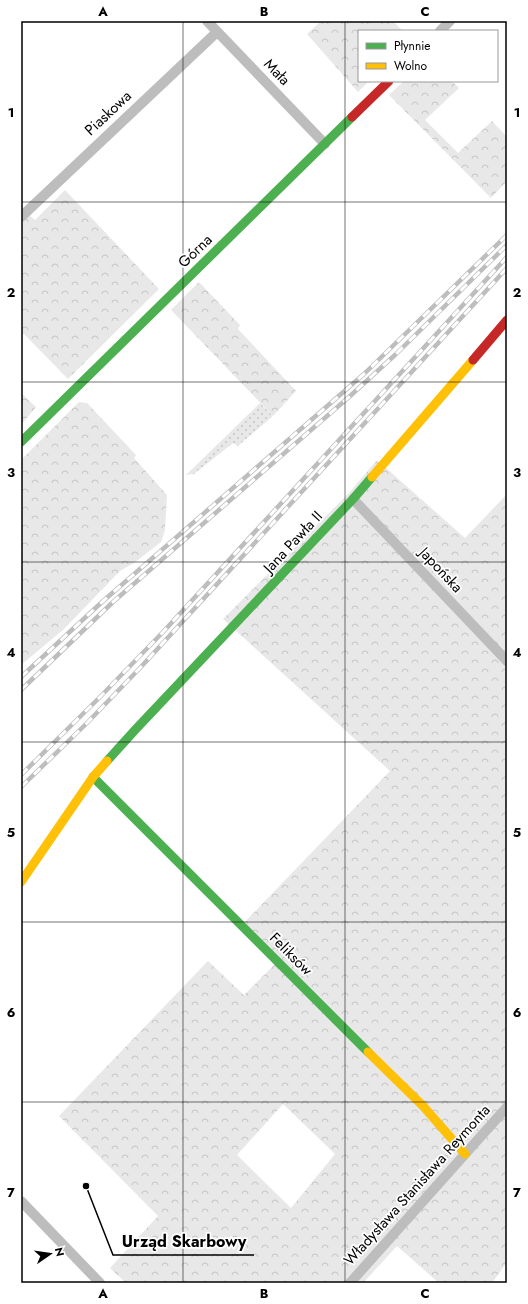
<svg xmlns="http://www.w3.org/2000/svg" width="528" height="1304" font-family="Jost,sans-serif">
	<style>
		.grass { fill: url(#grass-dots) }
		.forest { fill: url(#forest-crowns); fill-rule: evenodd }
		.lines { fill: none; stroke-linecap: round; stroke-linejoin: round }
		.street { stroke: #bdbdbd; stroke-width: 10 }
		.fast { stroke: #4caf50; stroke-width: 9 }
		.slow { stroke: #ffc107; stroke-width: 9 }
		.jam { stroke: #c62828; stroke-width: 9 }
		.rail-casing { stroke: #bdbdbd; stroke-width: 4.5 }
		.rail { stroke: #fff; stroke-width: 3; stroke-dasharray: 9; stroke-linecap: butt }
		.grid { fill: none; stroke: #000; stroke-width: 1; stroke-opacity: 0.55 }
		.labels { text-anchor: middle; stroke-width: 3.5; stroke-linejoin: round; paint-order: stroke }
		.street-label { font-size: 15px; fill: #000; stroke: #fff }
		.leader { fill: none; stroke: #000; stroke-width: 1.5 }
		.callout-dot { fill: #000; stroke: #fff; stroke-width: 1.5 }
		.callout-label { font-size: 16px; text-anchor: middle; font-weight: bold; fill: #000; stroke: #fff; stroke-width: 3.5; stroke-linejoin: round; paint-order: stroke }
		.neatline { fill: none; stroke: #000; stroke-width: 1.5 }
		.grid-label { font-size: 13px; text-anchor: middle; font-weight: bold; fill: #000 }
	</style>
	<defs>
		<pattern id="grass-dots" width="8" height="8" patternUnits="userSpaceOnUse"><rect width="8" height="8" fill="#e8e8e8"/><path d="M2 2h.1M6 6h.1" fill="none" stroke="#c5c5c5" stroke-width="1.8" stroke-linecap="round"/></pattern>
		<pattern id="forest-crowns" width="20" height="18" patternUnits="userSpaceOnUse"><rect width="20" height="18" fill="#e8e8e8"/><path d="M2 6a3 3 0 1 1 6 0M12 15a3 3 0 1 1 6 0" fill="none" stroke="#c5c5c5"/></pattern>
	</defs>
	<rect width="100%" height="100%" fill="#fff"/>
	<path class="grass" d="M260 403 273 416 238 446 233 443 194 474 186 475Z"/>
	<path class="forest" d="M321 21H393L403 31H359V81H369L358 92 307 34Z
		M404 81H452L459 88 425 120 458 153 492 121 507 137V181L491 198 389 95Z
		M65 190 159 289 68 379 24 334 21 336V223L29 215 35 220Z
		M199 282 240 325 238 329 296 391 273 416 171 310Z
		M21 393 36 407 21 425Z
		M79 402 87 403 136 455 134 458 167 495 165 530 161 542 134 563 120 571 64 629 21 665V460Z
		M377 460 465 538 507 494V1262L492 1283H439L397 1246 363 1283H126L110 1268 158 1216 59 1116 208 961 244 995 276 963 240 927 390 771 223 619 348 494ZM283 1104 335 1154 291 1208 237 1155Z"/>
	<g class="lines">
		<path class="street" d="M207 21 325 144
			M440 31 450 21
			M21 217 217 32
			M353 499 507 661
			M21 1201 100 1283
			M350 1283 507 1107"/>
		<path class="fast" d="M21 442 352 117
			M107 761 135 730 353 499 372 477
			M93 777 368 1052"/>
		<path class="slow" d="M372 477 473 360
			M21 882 93 777 107 761
			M368 1052 423 1106 465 1154"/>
		<path class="jam" d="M352 117 389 81
			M473 360 507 320"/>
		<defs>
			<path id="rail" d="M21 677 102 602 364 374 507 235
				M21 690 113 602 349 397 395 355 507 245
				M21 775 99 698 164 631 507 257
				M21 787 86 724 140 668 507 268"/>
		</defs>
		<use href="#rail" class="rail-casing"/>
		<use href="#rail" class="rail"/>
	</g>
	<path class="grid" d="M183 21V1283M345 21V1283M21 202H507M21 382H507M21 562H507M21 742H507M21 922H507M21 1102H507"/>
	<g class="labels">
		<g class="street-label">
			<text transform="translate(277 72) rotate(46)" y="5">Mała</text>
			<text transform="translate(108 113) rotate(-43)" y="5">Piaskowa</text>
			<text transform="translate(195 251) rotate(-44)" y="5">Górna</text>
			<text transform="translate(293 542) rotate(-47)" y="5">Jana Pawła II</text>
			<text transform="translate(441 570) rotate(47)" y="5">Japońska</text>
			<text transform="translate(291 954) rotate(45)" y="5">Feliksów</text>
			<text transform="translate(417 1185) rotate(-48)" y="5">Władysława Stanisława Reymonta</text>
		</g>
	</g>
	<path class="leader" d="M86 1186L113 1255H254"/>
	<circle class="callout-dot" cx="86" cy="1186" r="4"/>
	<g class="callout-label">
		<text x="184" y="1247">Urząd Skarbowy</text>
	</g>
	<rect width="528" height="1304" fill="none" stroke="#ffffff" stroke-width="44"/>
	<rect x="358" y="30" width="140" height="52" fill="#ffffff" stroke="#999999"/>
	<rect x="366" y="43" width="20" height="6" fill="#4caf50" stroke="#999999"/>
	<text x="394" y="50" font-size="12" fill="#000000">Płynnie</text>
	<rect x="366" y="63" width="20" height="6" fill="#ffc107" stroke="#999999"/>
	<text x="394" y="70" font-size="12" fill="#000000">Wolno</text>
	<g transform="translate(50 1254) rotate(77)" stroke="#ffffff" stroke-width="3" paint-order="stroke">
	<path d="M0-3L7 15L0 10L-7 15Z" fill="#000000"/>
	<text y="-6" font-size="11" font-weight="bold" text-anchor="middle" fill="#000000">N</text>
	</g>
	<rect x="22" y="22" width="484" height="1260" class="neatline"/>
	<g class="grid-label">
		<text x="103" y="16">A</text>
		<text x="264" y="16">B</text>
		<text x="425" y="16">C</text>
		<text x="11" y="117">1</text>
		<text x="517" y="117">1</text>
		<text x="11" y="297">2</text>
		<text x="517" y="297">2</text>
		<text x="11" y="477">3</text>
		<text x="517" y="477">3</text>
		<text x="11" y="657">4</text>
		<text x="517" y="657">4</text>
		<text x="11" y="837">5</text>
		<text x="517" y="837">5</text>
		<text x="11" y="1017">6</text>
		<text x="517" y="1017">6</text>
		<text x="11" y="1197">7</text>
		<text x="517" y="1197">7</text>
		<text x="103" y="1298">A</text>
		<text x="264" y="1298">B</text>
		<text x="425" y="1298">C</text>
	</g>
</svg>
